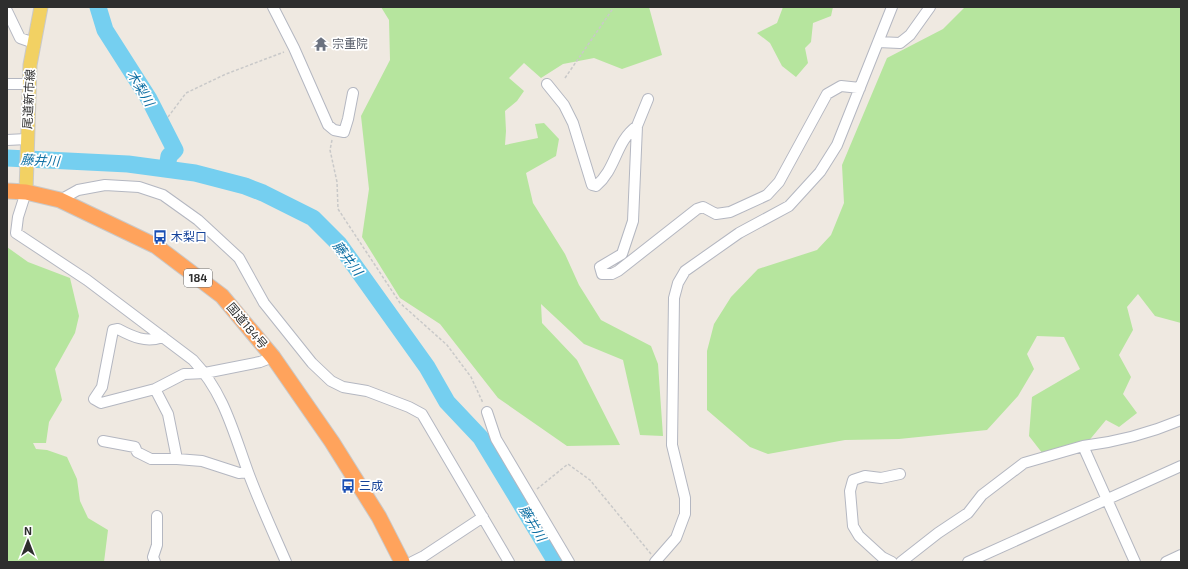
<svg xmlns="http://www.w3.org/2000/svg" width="1188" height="569" font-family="'Exo 2','Noto Sans JP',sans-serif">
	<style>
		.green { fill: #b6e59e }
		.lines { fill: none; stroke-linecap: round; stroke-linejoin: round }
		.river { stroke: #75cff0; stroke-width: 17 }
		.minor-casing { stroke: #b4b7c1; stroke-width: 12 }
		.major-casing { stroke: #c9c9c9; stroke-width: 15 }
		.highway-casing { stroke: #c9c9c9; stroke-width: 17 }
		.path { stroke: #c9c9c9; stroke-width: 1.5; stroke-dasharray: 3 2; stroke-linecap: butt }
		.minor { stroke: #fff; stroke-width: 10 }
		.major { stroke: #f2d163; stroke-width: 13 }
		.highway { stroke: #ffa35c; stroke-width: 15 }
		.labels { text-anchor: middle; stroke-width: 3.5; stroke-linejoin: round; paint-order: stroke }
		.shield { fill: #fff; stroke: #6d6d6d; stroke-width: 1 }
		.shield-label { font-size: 11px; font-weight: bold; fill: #2e2e2e }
		.worship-label { font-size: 12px; fill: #5b616d; stroke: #fff; text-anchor: start }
		.street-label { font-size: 12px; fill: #2e2e2e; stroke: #fff }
		.transit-label { font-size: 12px; fill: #164399; stroke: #fff; text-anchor: start }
		.water-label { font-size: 13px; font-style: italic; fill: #0d6fa3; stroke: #fff }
	</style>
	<rect width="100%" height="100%" fill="#efe9e1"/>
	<path class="green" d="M381 7H649L662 55 622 69 594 58 563 64 541 78 524 63 509 78 524 91 517 101 505 111 506 131 505 145 538 138 535 124 544 123 559 139 556 156 526 173 533 203 565 254 579 285 601 320 651 346 658 364 663 436 640 435 623 360 584 344 541 304 542 323 577 360 620 445 567 446 498 398 440 324 400 298 362 237 369 189 361 116 390 60 389 20Z
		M783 7H833L831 16 813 23 811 42 805 48 808 63 796 77 782 66 770 43 757 33 777 23Z
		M965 7H1181V323L1155 316 1138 294 1127 307 1133 330 1119 355 1131 377 1123 394 1137 413 1119 427 1106 420 1087 443 1043 454 1029 436 1032 397 1080 369 1064 337 1037 336 1027 354 1034 369 1018 396 987 430 899 439 845 440 768 454 750 447 707 410V351L714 324 731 297 758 269 817 250 831 235 844 203 842 165 887 58 943 29Z
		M7 247 28 262 70 278 79 316 75 333 55 369 62 400 49 422 46 443H33L36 449 47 450 67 457 77 479 80 501 88 518 108 530 104 562H7Z"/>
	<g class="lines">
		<path class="river" d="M98 7 105 30 149 99 175 150 169 156 167 168
			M7 158 128 164 195 173 245 186 263 193 313 218 339 244 427 367 447 402 481 438 556 562"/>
		<defs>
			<path id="minor" d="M273 7 294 48 328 125 334 130 344 132 348 119 353 93
				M7 11 20 38 34 43
				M878 42 900 43 910 35 930 7
				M7 84H30
				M547 84 564 105 573 123 592 185 596 186C617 168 615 142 637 126L633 221 622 254 600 267 602 274H612L618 271 697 209 703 207 716 214 730 212 767 195 779 182 827 94 841 86 860 88
				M637 126 648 99
				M7 140 27 139
				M26 192 18 217 16 233 87 280 193 360C224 393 233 431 248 472 259 502 273 532 286 562
				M60 200 78 190 105 185 139 187 163 195 198 220 239 258 264 303 312 363 331 381 343 387 367 391 409 407 422 414 509 562
				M163 337C146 343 133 337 118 329L113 330 102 387 94 399 101 403 155 389 184 374 205 373 260 362 273 357
				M155 389 168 414 177 459
				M487 412 496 439 569 562
				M103 441 135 447 137 452 151 459H177L202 461 239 473 248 472
				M155 562 153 557 157 545V516
				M412 562 424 556 483 517
				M655 562 676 538 685 514V498L672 445 674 298 678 283 685 271 739 233 789 206 820 172 837 145 892 7
				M892 562 882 557 859 536 853 526 850 491 853 480 865 476 881 478 900 474
				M901 562 938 533 968 513 982 495 1024 463 1083 446
				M968 562 1181 466
				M1135 562 1083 446C1116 442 1150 433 1181 420
				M1166 562 1181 555"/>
			<path id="major" d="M26 192 30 65 41 7"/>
			<path id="highway" d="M7 191 26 192 60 200 156 246 222 296 273 357 332 442 379 517 402 562"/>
		</defs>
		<use href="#minor" class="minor-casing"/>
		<use href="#major" class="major-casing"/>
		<use href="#highway" class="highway-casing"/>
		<path class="path" d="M565 78 614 7
			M168 117 186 93 226 74 284 52
			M332 140 330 150 337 182 338 209 400 303 447 345 471 377 483 403
			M537 489 568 464 590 480 651 554"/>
		<use href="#minor" class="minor"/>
		<use href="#major" class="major"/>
		<use href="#highway" class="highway"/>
	</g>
	<defs>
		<symbol id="temple-bare" viewBox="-9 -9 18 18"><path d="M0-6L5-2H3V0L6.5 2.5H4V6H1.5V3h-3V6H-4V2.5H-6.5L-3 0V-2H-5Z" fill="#6b7280" stroke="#fff" stroke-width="2.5" paint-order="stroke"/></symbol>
		<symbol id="bus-bare" viewBox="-9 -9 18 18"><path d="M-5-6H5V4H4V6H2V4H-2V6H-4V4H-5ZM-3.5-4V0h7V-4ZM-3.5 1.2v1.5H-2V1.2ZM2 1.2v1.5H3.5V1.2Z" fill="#1a4fb4" stroke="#fff" stroke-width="2.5" paint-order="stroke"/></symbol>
	</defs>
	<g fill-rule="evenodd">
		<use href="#temple-bare" x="311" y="34" width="20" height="20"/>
		<use href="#bus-bare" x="150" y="227" width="20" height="20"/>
		<use href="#bus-bare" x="338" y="476" width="20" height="20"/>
	</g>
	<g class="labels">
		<rect class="shield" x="184" y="269" width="28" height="18" rx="3"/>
		<g class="shield-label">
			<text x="198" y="282">184</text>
		</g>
		<g class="worship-label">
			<text x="332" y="48">宗重院</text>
		</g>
		<g class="street-label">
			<text transform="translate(29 99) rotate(-87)" y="4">尾道新市線</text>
			<text transform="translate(247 326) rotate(50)" y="4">国道184号</text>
		</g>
		<g class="transit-label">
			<text x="171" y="241">木梨口</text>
			<text x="359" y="490">三成</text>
		</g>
		<g class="water-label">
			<text transform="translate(141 88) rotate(59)" y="5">木梨川</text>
			<text transform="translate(40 160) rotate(3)" y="5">藤井川</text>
			<text transform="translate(348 258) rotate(53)" y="5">藤井川</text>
			<text transform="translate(533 523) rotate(59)" y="5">藤井川</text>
		</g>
	</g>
	<rect width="1188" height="569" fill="none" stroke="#2e2e2e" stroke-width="16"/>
	<g transform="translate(28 541)" stroke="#ffffff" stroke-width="3" paint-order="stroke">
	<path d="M0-3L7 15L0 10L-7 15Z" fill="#2e2e2e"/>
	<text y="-6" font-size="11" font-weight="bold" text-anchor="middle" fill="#2e2e2e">N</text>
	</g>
</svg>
